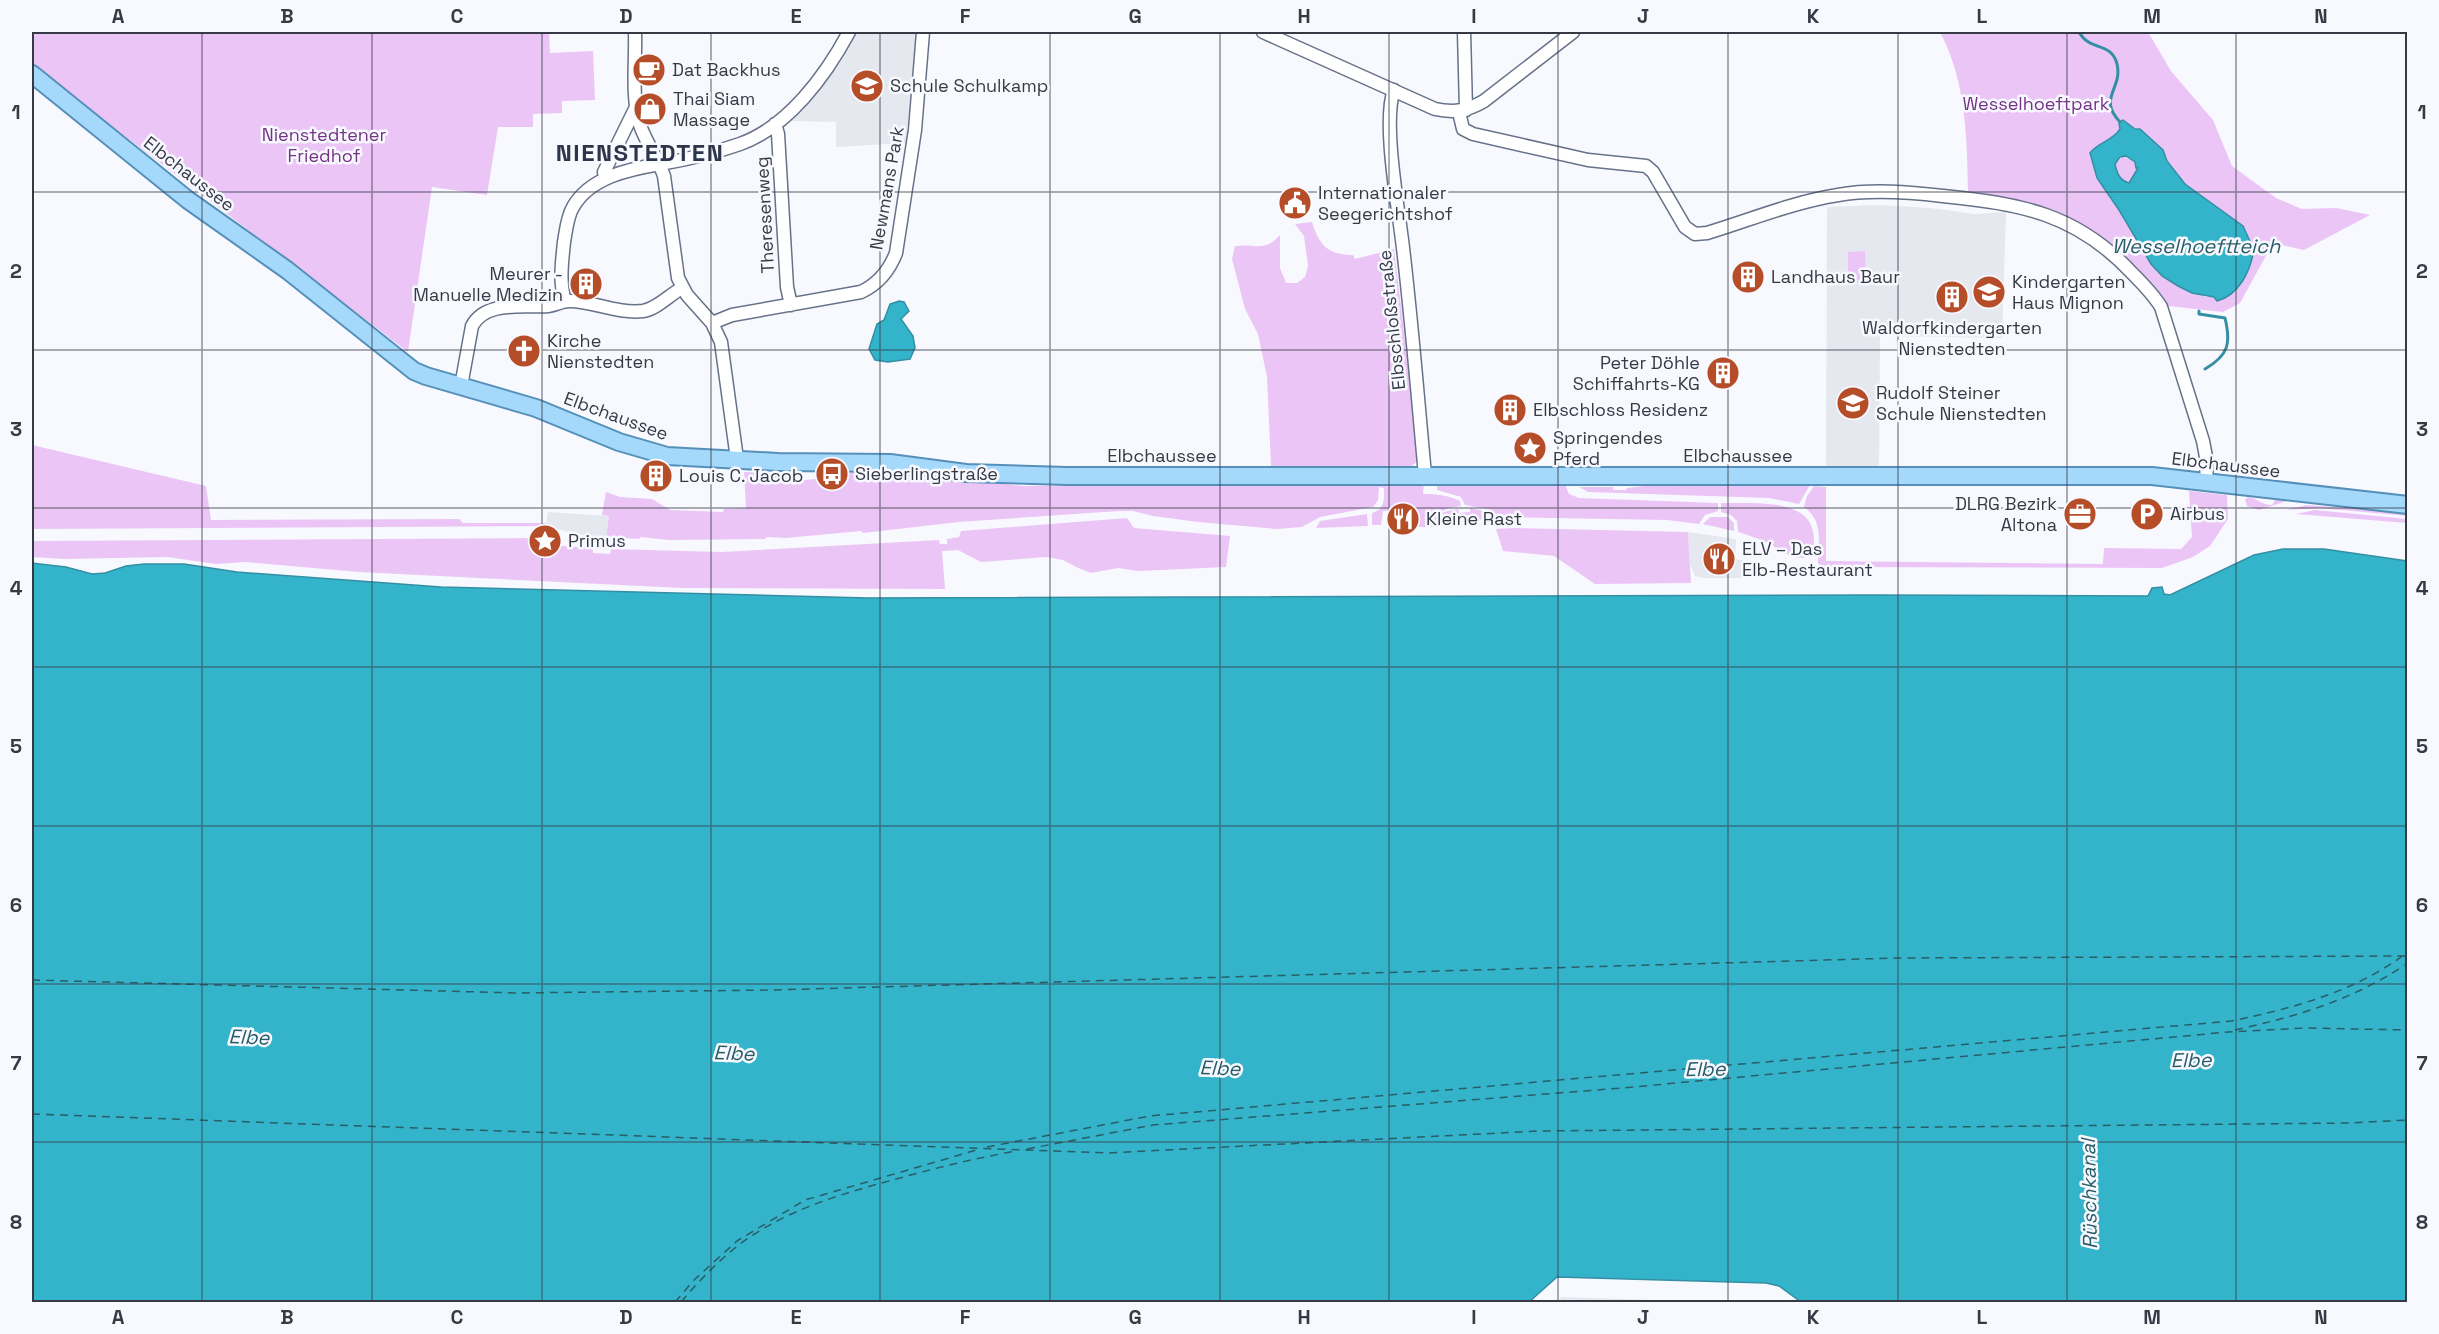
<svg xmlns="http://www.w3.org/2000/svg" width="2439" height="1334" font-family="'Space Grotesk',sans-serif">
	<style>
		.built { fill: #e5e8ef }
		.green { fill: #ecc5f7; fill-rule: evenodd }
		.water { fill: #33b4cb; stroke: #348fa3; stroke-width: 1.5; fill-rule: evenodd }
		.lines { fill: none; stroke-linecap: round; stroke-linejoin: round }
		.stream { stroke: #348fa3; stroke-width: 3 }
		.ferry { stroke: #2a5d67; stroke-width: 1.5; stroke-dasharray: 8 6; stroke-linecap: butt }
		.minor-casing { stroke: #677289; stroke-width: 15 }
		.major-casing { stroke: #5690b9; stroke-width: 20 }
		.minor { stroke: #fff; stroke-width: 12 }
		.major { stroke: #a4d9fb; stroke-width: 16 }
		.grid { fill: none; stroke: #363a45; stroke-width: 1.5; stroke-opacity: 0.55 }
		.labels { text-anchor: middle; stroke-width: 5; stroke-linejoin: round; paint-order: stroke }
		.poi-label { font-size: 18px; fill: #363a45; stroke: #f7f9ff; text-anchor: start }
		.park-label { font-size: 18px; fill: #743384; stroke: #f7f9ff }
		.street-label { font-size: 18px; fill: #363a45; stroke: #f7f9ff }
		.water-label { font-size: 20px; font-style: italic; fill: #2a5d67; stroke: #f7f9ff }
		.district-label { font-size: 24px; font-weight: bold; letter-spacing: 1.5px; fill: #2c354a; stroke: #f7f9ff }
		.neatline { fill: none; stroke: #363a45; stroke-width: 2 }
		.grid-label { font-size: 20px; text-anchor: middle; font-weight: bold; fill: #363a45 }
	</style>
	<rect width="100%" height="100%" fill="#f7f9ff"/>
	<path class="built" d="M857 32H916L906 143 836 147V122L790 121 803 110 829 77 843 59Z
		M1880 205 1930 208 1975 214 2006 212 2002 338 1880 336 1879 470 1826 469 1827 207Z
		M548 512 609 516 606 537 582 535 546 526Z
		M1688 532 1736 539 1735 559 1743 560V578H1702L1695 576 1690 564Z
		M1562 1297 1713 1302H1556Z"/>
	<path class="green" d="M32 32H549L550 53 593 51 595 100 562 101V113L533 114V127H498L487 195 432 187 408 352 32 65Z
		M1940 32H2148L2171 71 2213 120 2232 166 2276 198 2302 209 2336 208 2370 215 2304 250 2273 243 2240 303 2223 312 2168 306C2134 269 2102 228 2053 210 2026 200 1997 197 1968 191 1967 137 1966 81 1940 32ZM2131 127 2140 129 2163 151 2167 161 2185 184 2243 226 2254 250 2239 288 2214 297H2205L2135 236 2125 222 2119 210 2097 178V146L2115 137 2120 129Z
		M2123 156 2135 162 2138 167 2131 182C2120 182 2117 173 2115 164Z
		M1312 222C1319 245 1328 255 1353 255L1355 259 1394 249 1419 456 1417 462 1411 466H1271L1267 377 1258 334 1245 309 1232 259 1235 246C1256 243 1264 253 1280 235V268L1286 283H1297L1305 277 1308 266 1304 236 1295 224Z
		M1865 251 1866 283H1848V252Z
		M32 445 206 486 211 520 459 519 463 523H546V526L32 529Z
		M858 471 892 472 1023 486 1424 483 1423 494C1436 494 1448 495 1460 501L1461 506 1449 508 1431 516 1427 527H1418V510L1383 511 1381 525H1372V513C1385 509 1384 500 1384 488L1379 487 1378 500 1373 507 1320 517 1302 527 1277 529 1198 522 1153 516 1133 511H1119L959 522 863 533 861 531 786 538 767 537 765 539 668 540 641 537 639 539 606 537 609 516 602 515 606 492 620 497 652 499 670 510 723 512 724 509 746 508 744 472 768 473 794 481 836 477Z
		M1437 484 1565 485 1569 494 1579 498 1718 503V511L1705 515 1699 524 1667 520 1497 517 1491 510 1465 505 1461 497 1437 490Z
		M1652 485H1810L1799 504 1769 498 1588 492 1579 487H1613V490H1626L1627 488Z
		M1814 486 1826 487V561L2103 564 2104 548 2181 549 2192 537 2189 491 2227 495 2228 519 2210 546 2193 557 2162 568 1822 567 1818 563C1818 542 1824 521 1804 507L1807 496Z
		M2248 497C2257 498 2262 505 2272 505L2276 499 2287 501 2259 510 2247 506 2245 500Z
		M1721 503C1747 504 1808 497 1813 532 1815 540 1814 548 1811 555 1796 564 1780 549 1766 542 1757 538 1748 535 1738 532L1737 521 1731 515 1721 512Z
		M2307 505 2407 513 2408 516 2319 508 2286 510Z
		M1470 508 1489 512 1493 518 1430 527 1432 519 1444 512 1458 509 1459 513 1470 512Z
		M2315 510 2407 519V523L2296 514Z
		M1367 514 1368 526 1316 528 1320 521Z
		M1710 517H1728L1734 523V531L1703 524Z
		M1127 518 1134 528 1230 536 1226 567 1138 571 1118 568 1091 573 1076 567 1063 560 1046 557 981 562 958 550 942 551 945 589 682 588 359 572 246 562 216 564 167 557 64 559 32 557V541L543 538 547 545 593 548V553L610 554 611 549 721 552 939 540 940 544H947V539L959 537 961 531Z
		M1514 528 1688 532 1691 583 1595 584 1554 556 1503 551 1496 529Z"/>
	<path class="water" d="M2123 120 2135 129H2140L2163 150 2167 161 2185 184 2243 226 2254 250C2250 272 2239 295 2217 301L2214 297 2192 293 2178 286 2162 276 2151 264 2119 210 2097 178 2090 153C2098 142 2113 141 2120 129L2119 123ZM2126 156 2135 162 2136 168H2138L2129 183C2119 180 2117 173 2115 164L2120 157Z
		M899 301 904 302 909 311 901 319 913 336 915 348 910 359 888 362 875 360 869 349 877 324 884 320 890 304Z
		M2283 549H2324L2407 561V1302H1801L1779 1286 1766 1283 1557 1277 1529 1302H32V563L66 567 92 574 105 573 126 566 144 564H184L237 572 441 587 868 598 1870 595 2148 596 2152 588 2162 587 2164 594 2170 595 2254 555Z"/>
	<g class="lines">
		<path class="stream" d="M2079 32C2090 52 2111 41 2117 64 2123 89 2097 98 2120 122
			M2199 311V314L2225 318C2231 343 2229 355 2205 369"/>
		<path class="ferry" d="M32 980 517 993 773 990 1896 958 2408 956
			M2235 1030C2298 1016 2353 1000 2408 963
			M32 1114 1107 1153 1539 1131 2349 1123 2408 1120
			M987 1147 1150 1116 2231 1021C2294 1008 2355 992 2408 952
			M1027 1149 1153 1125 1622 1088 2228 1032 2305 1028 2408 1030
			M675 1302 694 1280 737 1241 805 1200 980 1149
			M681 1302C698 1282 718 1261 740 1244 787 1209 844 1193 900 1178 939 1167 977 1158 1016 1151"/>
		<defs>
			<path id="minor" d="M635 32C636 62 631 96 640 125 646 143 658 158 664 176L678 278 687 295 712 323 721 342 737 459
				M1263 32 1435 109C1454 113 1467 111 1484 101L1573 32
				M1464 32 1466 110
				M1394 90C1382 122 1399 211 1403 248 1412 324 1418 400 1425 475
				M1459 112 1463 129 1473 134 1588 160 1646 166 1653 172 1685 227 1695 234 1707 233C1750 220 1793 202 1838 195 1872 189 1909 192 1943 196 2021 204 2076 213 2132 273 2143 284 2153 294 2161 307L2203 441 2207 462 2206 483
				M775 124 778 134 787 287 791 305
				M605 179 604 172 636 107
				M565 301C559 282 562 262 564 242 566 231 567 217 573 207 590 177 630 169 660 164 684 160 717 152 740 144 788 127 826 75 849 32
				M712 323 732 315 861 292C878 284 889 271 896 253L915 130 923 32
				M461 386 472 326C486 300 523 308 548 306 555 305 562 301 570 301 593 301 617 314 643 311 657 309 669 295 682 288"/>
			<path id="major" d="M32 74 188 200 287 270 414 371 426 376 536 408 619 442 667 456 778 462 890 463 966 473 1067 476H2152L2408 505"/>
		</defs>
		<use href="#minor" class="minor-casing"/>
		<use href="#major" class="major-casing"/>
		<use href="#minor" class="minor"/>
		<use href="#major" class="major"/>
	</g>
	<path class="grid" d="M202 32V1302M372 32V1302M542 32V1302M711 32V1302M880 32V1302M1050 32V1302M1220 32V1302M1389 32V1302M1558 32V1302M1728 32V1302M1898 32V1302M2067 32V1302M2236 32V1302M32 192H2408M32 350H2408M32 508H2408M32 667H2408M32 826H2408M32 984H2408M32 1142H2408"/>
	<defs>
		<symbol id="cafe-disc" viewBox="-11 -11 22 22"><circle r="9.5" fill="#b54d28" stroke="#f7f9ff"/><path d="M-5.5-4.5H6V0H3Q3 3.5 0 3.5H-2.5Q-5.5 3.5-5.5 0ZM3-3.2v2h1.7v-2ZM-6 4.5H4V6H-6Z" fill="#fff"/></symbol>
		<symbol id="school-disc" viewBox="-11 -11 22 22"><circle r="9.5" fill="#b54d28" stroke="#f7f9ff"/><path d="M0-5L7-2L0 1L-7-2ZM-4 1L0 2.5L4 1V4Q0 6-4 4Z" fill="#fff"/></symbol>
		<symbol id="shop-disc" viewBox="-11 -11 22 22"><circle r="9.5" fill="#b54d28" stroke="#f7f9ff"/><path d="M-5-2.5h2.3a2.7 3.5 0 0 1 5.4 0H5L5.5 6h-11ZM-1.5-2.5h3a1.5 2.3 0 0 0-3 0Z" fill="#fff"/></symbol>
		<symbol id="civic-disc" viewBox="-11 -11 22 22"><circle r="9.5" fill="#b54d28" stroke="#f7f9ff"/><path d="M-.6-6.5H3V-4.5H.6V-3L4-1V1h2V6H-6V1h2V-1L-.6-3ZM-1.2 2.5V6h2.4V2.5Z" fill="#fff"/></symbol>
		<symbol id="building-disc" viewBox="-11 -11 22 22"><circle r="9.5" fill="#b54d28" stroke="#f7f9ff"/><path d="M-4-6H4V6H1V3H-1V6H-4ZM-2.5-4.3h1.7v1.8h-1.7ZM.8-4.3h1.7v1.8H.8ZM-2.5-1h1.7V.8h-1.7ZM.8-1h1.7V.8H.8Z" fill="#fff"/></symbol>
		<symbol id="church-disc" viewBox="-11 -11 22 22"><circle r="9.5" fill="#b54d28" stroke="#f7f9ff"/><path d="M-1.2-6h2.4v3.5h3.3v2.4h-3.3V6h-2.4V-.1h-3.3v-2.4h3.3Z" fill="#fff"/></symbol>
		<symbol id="sight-disc" viewBox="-11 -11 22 22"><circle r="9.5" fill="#b54d28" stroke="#f7f9ff"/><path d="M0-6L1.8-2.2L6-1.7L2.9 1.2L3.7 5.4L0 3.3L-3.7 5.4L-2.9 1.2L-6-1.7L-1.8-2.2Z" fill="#fff"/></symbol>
		<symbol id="bus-disc" viewBox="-11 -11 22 22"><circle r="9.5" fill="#b54d28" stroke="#f7f9ff"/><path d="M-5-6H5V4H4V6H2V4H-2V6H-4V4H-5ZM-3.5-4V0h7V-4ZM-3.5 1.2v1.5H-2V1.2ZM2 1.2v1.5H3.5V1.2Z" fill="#fff"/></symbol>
		<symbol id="office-disc" viewBox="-11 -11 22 22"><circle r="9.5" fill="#b54d28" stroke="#f7f9ff"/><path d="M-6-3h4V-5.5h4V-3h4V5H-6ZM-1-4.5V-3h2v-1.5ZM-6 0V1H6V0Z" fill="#fff"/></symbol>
		<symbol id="parking-disc" viewBox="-11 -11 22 22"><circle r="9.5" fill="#b54d28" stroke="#f7f9ff"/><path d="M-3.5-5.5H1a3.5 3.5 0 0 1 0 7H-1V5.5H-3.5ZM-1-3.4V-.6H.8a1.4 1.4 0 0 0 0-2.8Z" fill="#fff"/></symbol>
		<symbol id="restaurant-disc" viewBox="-11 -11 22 22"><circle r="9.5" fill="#b54d28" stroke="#f7f9ff"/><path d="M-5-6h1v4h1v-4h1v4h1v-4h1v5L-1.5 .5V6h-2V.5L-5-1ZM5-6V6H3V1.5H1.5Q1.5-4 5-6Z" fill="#fff"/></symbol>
	</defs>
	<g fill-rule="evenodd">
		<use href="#cafe-disc" x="630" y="51" width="38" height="38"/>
		<use href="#school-disc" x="848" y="67" width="38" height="38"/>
		<use href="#shop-disc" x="631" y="90" width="38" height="38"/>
		<use href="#civic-disc" x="1276" y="184" width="38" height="38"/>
		<use href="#building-disc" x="1729" y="258" width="38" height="38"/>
		<use href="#building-disc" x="567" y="265" width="38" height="38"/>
		<use href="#school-disc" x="1970" y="273" width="38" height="38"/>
		<use href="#building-disc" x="1933" y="278" width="38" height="38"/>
		<use href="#church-disc" x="505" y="332" width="38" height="38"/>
		<use href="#building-disc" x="1704" y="354" width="38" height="38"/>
		<use href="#school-disc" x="1834" y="384" width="38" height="38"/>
		<use href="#building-disc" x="1491" y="391" width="38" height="38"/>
		<use href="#sight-disc" x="1511" y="429" width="38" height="38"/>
		<use href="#bus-disc" x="813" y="455" width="38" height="38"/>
		<use href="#building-disc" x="637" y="457" width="38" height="38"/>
		<use href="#office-disc" x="2061" y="495" width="38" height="38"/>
		<use href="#parking-disc" x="2128" y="495" width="38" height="38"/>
		<use href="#restaurant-disc" x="1384" y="500" width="38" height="38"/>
		<use href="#sight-disc" x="526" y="522" width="38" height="38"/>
		<use href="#restaurant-disc" x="1700" y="540" width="38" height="38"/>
	</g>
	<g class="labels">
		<g class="poi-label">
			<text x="672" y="76">Dat Backhus</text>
			<text x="890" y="92">Schule Schulkamp</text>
			<text x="673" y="105">Thai Siam<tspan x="673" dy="21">Massage</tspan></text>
			<text x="1318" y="199">Internationaler<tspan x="1318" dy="21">Seegerichtshof</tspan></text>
			<text x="563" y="280" text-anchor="end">Meurer -<tspan x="563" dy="21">Manuelle Medizin</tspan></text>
			<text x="1771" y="283">Landhaus Baur</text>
			<text x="2012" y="288">Kindergarten<tspan x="2012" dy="21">Haus Mignon</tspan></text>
			<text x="1952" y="334" text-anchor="middle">Waldorfkindergarten<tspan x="1952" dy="21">Nienstedten</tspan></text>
			<text x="547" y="347">Kirche<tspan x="547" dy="21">Nienstedten</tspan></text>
			<text x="1700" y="369" text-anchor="end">Peter Döhle<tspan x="1700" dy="21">Schiffahrts-KG</tspan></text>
			<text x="1876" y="399">Rudolf Steiner<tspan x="1876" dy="21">Schule Nienstedten</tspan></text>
			<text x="1533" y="416">Elbschloss Residenz</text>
			<text x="1553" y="444">Springendes<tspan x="1553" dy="21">Pferd</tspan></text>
			<text x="855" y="480">Sieberlingstraße</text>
			<text x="679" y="482">Louis C. Jacob</text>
			<text x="2057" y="510" text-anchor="end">DLRG Bezirk<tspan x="2057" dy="21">Altona</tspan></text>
			<text x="2170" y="520">Airbus</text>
			<text x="1426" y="525">Kleine Rast</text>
			<text x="568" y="547">Primus</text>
			<text x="1742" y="555">ELV – Das<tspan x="1742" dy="21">Elb-Restaurant</tspan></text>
		</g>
		<g class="park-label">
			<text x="2036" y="110">Wesselhoeftpark</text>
			<text x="324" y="141">Nienstedtener<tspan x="324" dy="21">Friedhof</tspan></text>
		</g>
		<g class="street-label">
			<text transform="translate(189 174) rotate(38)" y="6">Elbchaussee</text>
			<text transform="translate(887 188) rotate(-80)" y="6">Newmans Park</text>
			<text transform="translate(765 215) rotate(-93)" y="6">Theresenweg</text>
			<text transform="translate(1392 320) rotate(-96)" y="6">Elbschloßstraße</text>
			<text transform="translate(616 416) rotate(20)" y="6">Elbchaussee</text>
			<text x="1162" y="462">Elbchaussee</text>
			<text x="1738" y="462">Elbchaussee</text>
			<text transform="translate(2226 465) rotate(7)" y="6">Elbchaussee</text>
		</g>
		<g class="water-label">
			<text x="2196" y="253">Wesselhoeftteich</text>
			<text transform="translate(249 1037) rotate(2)" y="7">Elbe</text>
			<text transform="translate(734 1053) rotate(2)" y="7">Elbe</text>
			<text transform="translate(2191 1060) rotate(-1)" y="7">Elbe</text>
			<text transform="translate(1220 1068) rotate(2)" y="7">Elbe</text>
			<text transform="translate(1705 1069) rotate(-1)" y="7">Elbe</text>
			<text transform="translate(2089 1194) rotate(-91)" y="7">Rüschkanal</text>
		</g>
		<g class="district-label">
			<text x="640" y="161">NIENSTEDTEN</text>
		</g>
	</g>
	<rect width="2439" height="1334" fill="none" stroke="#f7f9ff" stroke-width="66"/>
	<rect x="33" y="33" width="2373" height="1268" class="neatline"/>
	<g class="grid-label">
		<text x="118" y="23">A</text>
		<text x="287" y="23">B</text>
		<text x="457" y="23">C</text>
		<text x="626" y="23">D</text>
		<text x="796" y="23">E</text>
		<text x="965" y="23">F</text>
		<text x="1135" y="23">G</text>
		<text x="1304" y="23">H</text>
		<text x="1474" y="23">I</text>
		<text x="1643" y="23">J</text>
		<text x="1813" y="23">K</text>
		<text x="1982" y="23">L</text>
		<text x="2152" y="23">M</text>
		<text x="2321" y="23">N</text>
		<text x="16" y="119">1</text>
		<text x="2422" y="119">1</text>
		<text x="16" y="278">2</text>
		<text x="2422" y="278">2</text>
		<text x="16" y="436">3</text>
		<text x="2422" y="436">3</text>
		<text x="16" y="595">4</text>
		<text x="2422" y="595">4</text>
		<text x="16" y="753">5</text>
		<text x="2422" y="753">5</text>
		<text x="16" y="912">6</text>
		<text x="2422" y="912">6</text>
		<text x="16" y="1070">7</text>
		<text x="2422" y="1070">7</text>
		<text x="16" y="1229">8</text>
		<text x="2422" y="1229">8</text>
		<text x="118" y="1324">A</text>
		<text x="287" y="1324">B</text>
		<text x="457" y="1324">C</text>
		<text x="626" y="1324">D</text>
		<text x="796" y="1324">E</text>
		<text x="965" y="1324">F</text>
		<text x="1135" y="1324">G</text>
		<text x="1304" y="1324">H</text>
		<text x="1474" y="1324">I</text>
		<text x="1643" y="1324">J</text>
		<text x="1813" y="1324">K</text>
		<text x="1982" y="1324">L</text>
		<text x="2152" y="1324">M</text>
		<text x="2321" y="1324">N</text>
	</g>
</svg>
